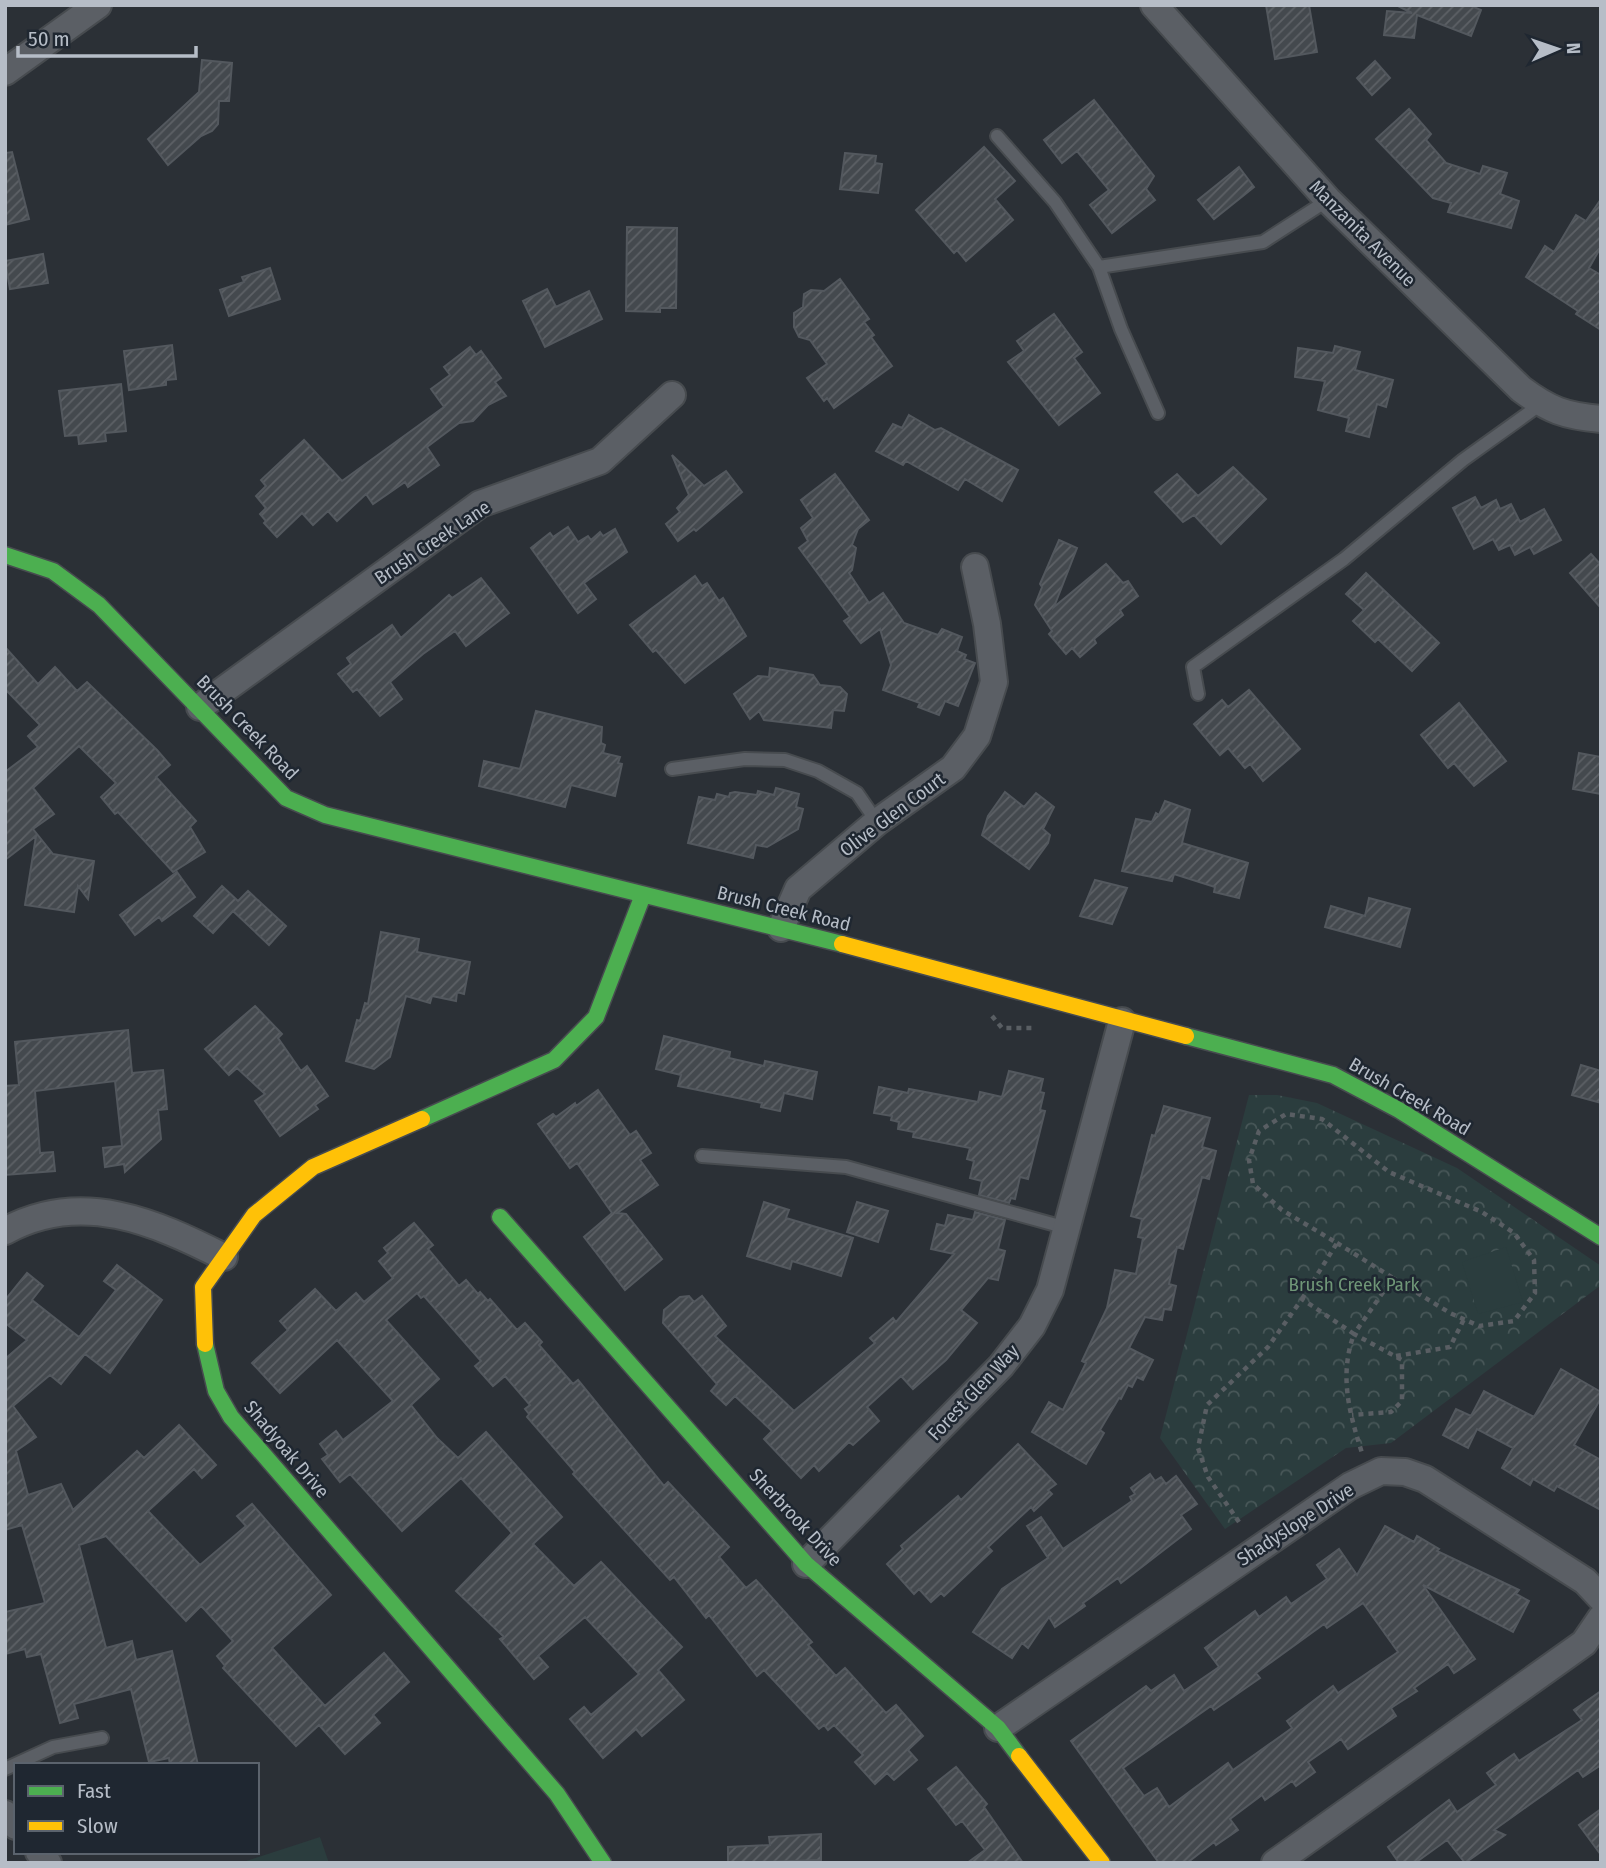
<svg xmlns="http://www.w3.org/2000/svg" width="1606" height="1868" font-family="'Fira Sans Condensed',sans-serif">
	<style>
		.park { fill: url(#park-crowns) }
		.garden { fill: #2b3d3e }
		.building { fill: url(#building-hatch); stroke: #53585e; stroke-width: 2; fill-rule: evenodd }
		.lines { fill: none; stroke-linecap: round; stroke-linejoin: round }
		.lane-casing { stroke: #474b4f; stroke-width: 16 }
		.street-casing { stroke: #474b4f; stroke-width: 30 }
		.fast-casing { stroke: #474b4f; stroke-width: 19 }
		.slow-casing { stroke: #474b4f; stroke-width: 19 }
		.path { stroke: #595e63; stroke-width: 4.5; stroke-dasharray: 5 5; stroke-linecap: butt }
		.lane { stroke: #5b5f65; stroke-width: 12 }
		.street { stroke: #5b5f65; stroke-width: 26 }
		.fast { stroke: #4caf50; stroke-width: 16 }
		.slow { stroke: #ffc107; stroke-width: 16 }
		.labels { text-anchor: middle; stroke-width: 5; stroke-linejoin: round; paint-order: stroke }
		.street-label { font-size: 19px; fill: #b6bdc7; stroke: #1f2731 }
		.park-label { font-size: 19px; fill: #6f9677; stroke: #1f2731 }
	</style>
	<defs>
		<pattern id="park-crowns" width="20" height="18" patternUnits="userSpaceOnUse" patternTransform="scale(1.75)"><rect width="20" height="18" fill="#2b3d3e"/><path d="M2 6a3 3 0 1 1 6 0M12 15a3 3 0 1 1 6 0" fill="none" stroke="#485758"/></pattern>
		<pattern id="building-hatch" width="6" height="6" patternUnits="userSpaceOnUse" patternTransform="scale(1.75)"><rect width="6" height="6" fill="#44494e"/><path d="M-1 1l2-2M0 6l6-6M5 7l2-2" fill="none" stroke="#5d6166"/></pattern>
	</defs>
	<rect width="100%" height="100%" fill="#2b3036"/>
	<path class="park" d="M1249 1095H1277L1317 1103 1457 1168 1601 1266V1285L1391 1443 1346 1448 1225 1529 1160 1438Z"/>
	<path class="garden" d="M1506 1247 1523 1302 1478 1314 1462 1262Z
		M320 1837 329 1863H240Z"/>
	<path class="building" d="M1266 5H1309L1317 52 1275 59Z
		M1396 5H1469L1481 10 1471 36 1417 15 1414 38 1384 35 1387 11 1412 13Z
		M202 60 232 63 229 101H219L218 124 212 131 201 136 168 165 148 139 199 92Z
		M1375 61 1390 78 1372 95 1357 78Z
		M1094 100 1154 176 1146 189 1155 200 1112 233 1090 205 1109 190 1077 151 1062 163 1044 140Z
		M1409 109 1431 134 1426 140 1446 163 1480 174 1483 166 1507 173 1500 194 1519 201 1511 228 1448 212 1451 203 1433 198 1376 139Z
		M984 147 1015 181 995 199 1013 220 966 261 957 250 954 253 916 210Z
		M12 152 29 219 5 225V153Z
		M845 153 876 156 875 163 882 164 878 193 840 189Z
		M1239 167 1254 187 1214 219 1198 200Z
		M1601 199V247L1589 268 1601 275V330L1576 314 1578 311 1526 277 1545 246 1554 252 1576 215 1586 221Z
		M627 227 677 228 676 308H660V312L626 311Z
		M43 254 48 283 10 289 5 261Z
		M270 268 280 299 229 316 220 290 244 282 242 277Z
		M840 279 869 319 864 322 874 335 871 337 892 366 834 408 827 398 824 401 807 378 827 364 810 340 799 337 794 327V313L803 307 804 294 811 290 824 291Z
		M547 289 556 307 589 291 602 319 545 347 523 301Z
		M1054 314 1082 352 1074 358 1100 393 1059 425 1008 362 1024 351 1017 341Z
		M172 345 176 379 166 380V385L129 390 124 351Z
		M1335 346 1360 352 1355 370 1393 380 1386 407 1377 404 1369 437 1346 431 1349 418 1318 410 1325 381 1295 377 1298 348 1333 353Z
		M470 347 476 355 481 351 501 378 495 382 506 396 488 405 473 421 459 423 427 447 439 465 408 487 405 482 373 504 366 494 337 521 328 511 313 525 302 513 277 537 264 523 266 521 260 514 266 508 256 496 266 486 261 480 304 440 342 481 444 407 431 389 450 375 444 367Z
		M121 384 126 431 105 433 106 441 79 444 78 435 65 436 59 391Z
		M909 415 935 430 941 428 1018 470 1002 501 965 479 958 490 906 461 903 465 876 451 893 424 902 428Z
		M672 455 704 486 726 471 742 492 696 531 694 529 678 541 666 524 680 512 677 508 689 495Z
		M1233 467 1266 499 1221 544 1194 515 1183 522 1155 492 1177 474 1198 496Z
		M835 474 869 520 858 529 852 545 856 548 852 570 849 573 869 603 883 593 904 623 938 635 942 629 962 637 957 651 966 655 964 659 975 663 958 706 945 701 939 715 918 707 920 703 883 690 891 665 880 629 861 643 844 621 850 617 799 548 808 541 801 528 813 518 801 500Z
		M1475 497 1481 508 1496 500 1500 509 1511 504 1520 522 1544 509 1561 540 1534 554 1530 547 1515 555 1510 545 1499 550 1493 539 1474 549 1453 508Z
		M568 527 578 542 588 536 591 540 600 532 603 536 615 529 627 552 584 583 596 599 578 613 531 548 550 533 553 537Z
		M1059 540 1077 548 1054 607 1106 564 1123 583 1128 581 1138 596 1120 610 1123 615 1094 639 1096 643 1080 657 1072 648 1066 654 1049 634 1052 631 1035 605 1042 587 1040 584Z
		M1591 554 1601 565V608L1570 573Z
		M1366 573 1439 643 1412 671 1378 639 1375 642 1353 621 1364 610 1346 594Z
		M695 576 702 586 707 583 719 601 723 598 746 636 685 683 656 650 653 652 630 625Z
		M481 578 509 613 466 646 455 631 423 654 390 682 402 699 380 716 357 689 353 692 338 674 351 664 347 658 392 625 401 638 449 595 452 598Z
		M5 647 38 684 55 667 77 691 87 682 157 750 170 765 156 777 196 821 190 827 205 852 173 872 118 812 115 814 101 797 116 783 79 746 33 788 54 814 33 829 53 854 94 861 88 899 78 886 74 912 25 905 36 836 5 860V772L38 747 28 736 40 725 5 689Z
		M770 668 813 675 820 685 840 687 847 694 844 711 833 710 831 728 764 720 759 711 750 719 734 694 758 676 769 677Z
		M1249 690 1300 749 1263 781 1250 764 1245 768 1228 748 1220 755 1194 724 1222 700 1228 707Z
		M1459 703 1506 761 1474 786 1454 763 1448 768 1421 735Z
		M536 711 602 727 601 743 605 745 603 753 620 757 618 763 622 764 615 796 571 785 565 807 479 786 484 761 520 769Z
		M1579 753 1601 757V794L1573 789Z
		M776 788 799 794 796 807 803 809 798 829 767 847 756 845 753 858 688 843 699 797 715 800 717 794 729 797 730 793 735 792 757 795 758 791 774 795Z
		M1005 792 1024 807 1036 793 1054 807 1043 829 1050 835 1048 843 1029 869 982 835 988 816Z
		M1165 801 1190 810 1182 843 1248 863 1239 898 1214 892 1215 887 1174 874 1172 881 1122 871 1136 819 1152 822 1156 813 1159 815Z
		M177 872 195 897 162 921 159 917 135 935 120 915Z
		M1095 880 1127 888 1112 924 1080 916Z
		M222 886 238 901 248 891 286 926 269 945 233 911 213 933 194 916Z
		M1369 898 1410 909 1400 947 1325 927 1331 906 1365 916Z
		M381 932 419 939 417 952 470 962 464 994 457 992 456 1001 432 996 430 1003 406 996 390 1057 374 1069 346 1061 357 1020 360 1021 365 1003 368 1004Z
		M255 1006 282 1034 278 1038 301 1071 307 1066 328 1096 315 1105 318 1109 280 1136 255 1101 265 1094 237 1068 229 1075 205 1049Z
		M128 1030 132 1073 163 1070 167 1109 158 1110 161 1139 125 1172 124 1164 105 1167 103 1148 122 1146 115 1081 35 1091 40 1153 53 1152 55 1171 5 1175V1086L19 1085 15 1042Z
		M664 1036 730 1052 729 1058 764 1066 765 1061 817 1072 812 1099 784 1093 780 1111 761 1107 762 1103 678 1086 681 1075 656 1069Z
		M1581 1065 1601 1071V1103L1572 1095Z
		M1009 1071 1043 1079 1040 1092 1044 1093 1040 1110 1045 1111 1028 1179 1020 1177 1015 1199 1011 1198 1009 1203 979 1195 982 1181 970 1178 974 1161 967 1159 970 1148 913 1137 914 1132 898 1129 899 1122 891 1120 892 1116 874 1113 879 1087 908 1093 909 1089 978 1102 980 1092 1002 1097Z
		M598 1090 630 1135 636 1131 651 1153 640 1160 658 1185 617 1213 626 1214 662 1259 625 1290 584 1237 612 1213 577 1163 570 1168 538 1124 553 1114 556 1117 575 1103 576 1106Z
		M1164 1106 1210 1118 1202 1147 1216 1151 1209 1179 1202 1177 1183 1249 1177 1247 1169 1284 1176 1286 1171 1310 1164 1309 1162 1320 1145 1317 1129 1348 1153 1360 1143 1380 1137 1377 1132 1387 1128 1385 1121 1399 1119 1398 1100 1430 1104 1433 1086 1464 1032 1432 1049 1402 1063 1410 1086 1363 1082 1361 1107 1308 1115 1270 1136 1274 1143 1238 1138 1237 1142 1219 1131 1216 1152 1135 1155 1136Z
		M764 1202 789 1210 786 1218 853 1238 841 1276 792 1261 790 1269 747 1256Z
		M857 1202 888 1211 878 1242 847 1232Z
		M975 1212 1005 1220 998 1249 1005 1251 998 1280 988 1278 961 1310 977 1323 946 1360 913 1389 901 1376 867 1407 879 1421 853 1445 849 1442 819 1471 814 1465 801 1478 764 1439 772 1431 735 1396 726 1405 711 1391 717 1384 663 1323 664 1310 680 1297 689 1296 694 1302 702 1296 726 1326 715 1336 794 1411 875 1343 870 1338 893 1318 896 1322 954 1254 931 1249 937 1224 945 1226 948 1215 973 1220Z
		M414 1223 433 1245 428 1249 459 1286 466 1280 478 1294 480 1292 488 1301 490 1299 517 1330 525 1323 542 1342 539 1345 573 1384 578 1380 664 1486 668 1482 729 1547 719 1557 746 1588 756 1580 812 1642 808 1645 836 1676 845 1668 886 1713 896 1705 923 1736 908 1750 917 1760 894 1780 887 1773 875 1784 855 1762 863 1755 834 1725 828 1730 824 1725 819 1729 764 1670 757 1676 709 1615 706 1618 674 1577 670 1580 573 1474 575 1472 527 1417 529 1414 525 1409 530 1405 505 1376 493 1386 475 1366 481 1361 424 1296 421 1298 417 1293 386 1320 439 1379 411 1405 437 1438 458 1458 486 1432 562 1517 533 1544 574 1586 601 1562 682 1647 658 1670 684 1700 642 1736 636 1729 603 1758 570 1719 584 1707 591 1715 639 1674 585 1617 538 1656 548 1667 534 1679 500 1639 504 1637 456 1591 512 1533 461 1478 402 1531 350 1474 340 1482 322 1459 328 1455 320 1444 336 1431 343 1440 393 1401 337 1340 280 1393 252 1363 288 1330 280 1321 315 1289 336 1311 356 1293 364 1302 393 1278 379 1261 388 1253 384 1248Z
		M117 1265 162 1300 110 1373 85 1354 61 1384 50 1375 13 1406 36 1437 16 1451 28 1495 61 1484 73 1510 137 1451 144 1458 179 1425 216 1465 202 1478 194 1469 148 1511 200 1565 246 1526 237 1516 252 1504 331 1595 272 1648 325 1706 384 1653 409 1682 373 1715 380 1723 345 1754 319 1725 296 1746 223 1668 225 1666 217 1656 233 1641 205 1610 201 1606 186 1621 106 1536 79 1545 106 1648 132 1641 136 1660 172 1651 198 1765H170L169 1758 149 1762 131 1689 74 1704 78 1718 60 1723 41 1654 27 1657 25 1649 5 1654V1612L45 1603 22 1525 5 1530V1359L27 1340 5 1323V1300L27 1273 43 1286 32 1300 79 1337 116 1290 104 1281Z
		M1561 1369 1601 1392V1398L1574 1445 1601 1460V1510L1557 1486 1554 1491 1533 1479 1530 1485 1502 1468 1513 1448 1477 1429 1468 1448 1443 1435 1456 1409 1471 1416 1484 1391 1534 1417Z
		M1018 1444 1056 1484 1048 1490 1052 1494 1034 1511 1031 1507 988 1547 992 1551 944 1596 941 1593 931 1602 919 1589 914 1594 887 1564 903 1549 901 1546 958 1496 961 1500Z
		M1150 1474 1155 1481 1161 1477 1166 1484 1176 1476 1197 1504 1181 1515 1191 1529 1121 1583 1118 1578 1083 1603 1085 1606 1055 1627 1049 1617 1028 1648 1022 1643 1012 1658 973 1632 1002 1589 1048 1558 1027 1526 1041 1517 1063 1549 1132 1501 1130 1497 1135 1494 1131 1488Z
		M1385 1526 1414 1542 1417 1536 1439 1549 1437 1551 1519 1590 1516 1594 1529 1601 1513 1632 1423 1585 1475 1659 1454 1673 1448 1664 1414 1688 1417 1691 1391 1708 1396 1716 1348 1749 1341 1739 1308 1762 1315 1772 1296 1786 1292 1781 1265 1800 1262 1795 1230 1819 1238 1830 1216 1845 1214 1842 1187 1863H1159L1071 1741 1146 1686 1151 1691 1174 1675 1184 1691 1219 1667 1205 1648 1255 1611 1259 1617 1286 1597 1291 1604 1327 1579 1317 1565 1339 1549 1357 1575ZM1363 1603 1398 1652 1338 1693 1333 1686 1287 1721 1292 1728 1233 1770 1228 1763 1169 1807 1157 1788 1144 1796 1123 1768 1211 1706 1214 1710 1260 1678 1256 1673 1324 1624 1327 1628Z
		M1601 1691V1765L1583 1777 1578 1770 1494 1830 1505 1835 1465 1863 1447 1840 1415 1863H1399L1388 1847 1449 1800 1457 1812 1496 1785 1487 1773 1514 1754 1519 1761 1582 1720 1574 1710Z
		M956 1767 987 1804 984 1807 1023 1863H967L985 1850 962 1821 956 1825 928 1789Z
		M1601 1809V1855L1579 1825Z
		M821 1834V1860L728 1863V1847L770 1845 769 1837Z"/>
	<g class="lines">
		<defs>
			<path id="lane" d="M997 136 1055 202 1099 267 1121 329 1158 413
				M1099 267 1263 242 1328 200
				M1198 694 1193 667 1344 559 1463 460 1541 404
				M672 769 745 759 785 760 818 771 857 793 877 822
				M702 1156 846 1167 1067 1228
				M5 1769 53 1747 102 1738"/>
			<path id="street" d="M1154 5 1328 200 1521 389C1549 410 1565 416 1601 419
				M5 72 98 5
				M200 707 480 504 600 461 672 395
				M781 928 798 889 877 822 953 768 977 736 994 682 987 624 975 567
				M5 1231C81 1189 155 1222 224 1257
				M806 1564 1001 1366 1032 1326 1050 1290 1122 1021
				M998 1728 1350 1486 1381 1471 1405 1472 1425 1479 1585 1581 1601 1598
				M5 1814 16 1826
				M39 1852 48 1863
				M1275 1863 1584 1643 1601 1618"/>
			<path id="fast" d="M5 555 53 571 99 605 286 798 325 815 842 944
				M1186 1036 1333 1075 1399 1110 1601 1237
				M422 1119 554 1060 596 1017 643 895
				M500 1217 806 1564 998 1728 1019 1756
				M205 1344 216 1391 231 1417 557 1794 603 1863"/>
			<path id="slow" d="M842 944 1186 1036
				M205 1344 203 1287 254 1215 313 1167 422 1119
				M1019 1756 1102 1863"/>
		</defs>
		<use href="#lane" class="lane-casing"/>
		<use href="#street" class="street-casing"/>
		<use href="#fast" class="fast-casing"/>
		<use href="#slow" class="slow-casing"/>
		<path class="path" d="M992 1016 1002 1028H1034
			M1337 1243 1393 1278
			M1302 1299 1337 1243 1282 1210 1253 1184 1249 1160 1259 1131 1286 1114 1322 1119 1389 1172 1482 1212 1514 1233 1534 1260 1535 1293 1514 1321 1479 1326 1450 1313 1393 1278 1354 1334 1402 1360V1401L1391 1412 1352 1415
			M1396 1356 1450 1347 1464 1319
			M1239 1522 1208 1477 1198 1448 1207 1405 1268 1347 1302 1299 1354 1334C1339 1375 1349 1412 1362 1453"/>
		<use href="#lane" class="lane"/>
		<use href="#street" class="street"/>
		<use href="#fast" class="fast"/>
		<use href="#slow" class="slow"/>
	</g>
	<g class="labels">
		<g class="street-label">
			<text transform="translate(1363 233) rotate(45)" y="7">Manzanita Avenue</text>
			<text transform="translate(432 542) rotate(-34)" y="7">Brush Creek Lane</text>
			<text transform="translate(248 727) rotate(46)" y="7">Brush Creek Road</text>
			<text transform="translate(892 814) rotate(-37)" y="7">Olive Glen Court</text>
			<text transform="translate(784 908) rotate(14)" y="7">Brush Creek Road</text>
			<text transform="translate(1410 1096) rotate(30)" y="7">Brush Creek Road</text>
			<text transform="translate(973 1392) rotate(-47)" y="7">Forest Glen Way</text>
			<text transform="translate(287 1449) rotate(50)" y="7">Shadyoak Drive</text>
			<text transform="translate(796 1517) rotate(47)" y="7">Sherbrook Drive</text>
			<text transform="translate(1295 1524) rotate(-33)" y="7">Shadyslope Drive</text>
		</g>
		<g class="park-label">
			<text x="1354" y="1291">Brush Creek Park</text>
		</g>
	</g>
	<rect width="1606" height="1868" fill="none" stroke="#b6bdc7" stroke-width="14"/>
	<rect x="14" y="1763" width="245" height="91" fill="#1f2731" stroke="#5b636d" stroke-width="2"/>
	<rect x="28" y="1786" width="35" height="10" fill="#4caf50" stroke="#5b636d" stroke-width="2"/>
	<text x="77" y="1798" font-size="21" fill="#b6bdc7">Fast</text>
	<rect x="28" y="1821" width="35" height="10" fill="#ffc107" stroke="#5b636d" stroke-width="2"/>
	<text x="77" y="1833" font-size="21" fill="#b6bdc7">Slow</text>
	<g transform="translate(1557 49) rotate(88)" stroke="#1f2731" stroke-width="5" paint-order="stroke">
	<path d="M0-5L12 26L0 18L-12 26Z" fill="#b6bdc7"/>
	<text y="-10" font-size="19" font-weight="bold" text-anchor="middle" fill="#b6bdc7">N</text>
	</g>
	<path d="M18 46v10h178v-10" fill="none" stroke="#b6bdc7" stroke-width="3.5"/>
	<text x="28" y="46" font-size="21" fill="#b6bdc7" stroke="#1f2731" stroke-width="5" paint-order="stroke">50 m</text>
</svg>
